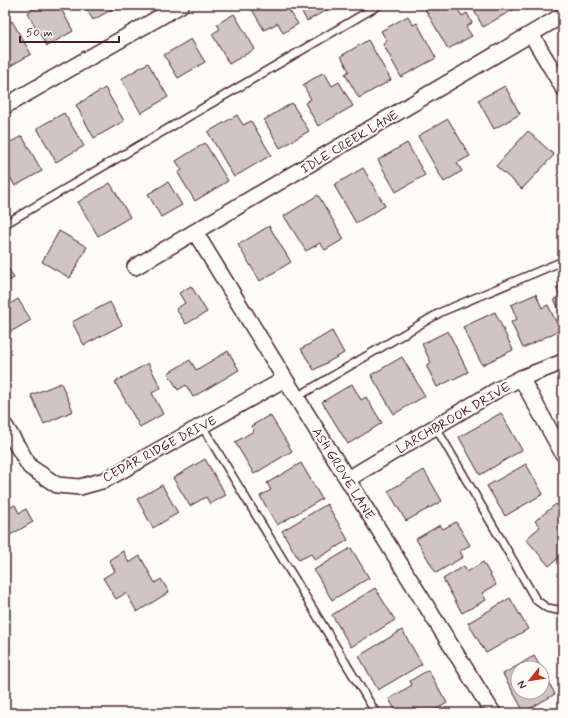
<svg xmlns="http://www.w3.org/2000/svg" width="568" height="718" font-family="Mynerve,sans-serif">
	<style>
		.building { fill: #d0c5c4; stroke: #4a1f2b }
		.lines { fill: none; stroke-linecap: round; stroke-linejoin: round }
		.service-casing { stroke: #4a1f2b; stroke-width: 10 }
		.minor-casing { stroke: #4a1f2b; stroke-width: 18 }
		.service { stroke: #fdfcf7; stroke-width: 7 }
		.minor { stroke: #fdfcf7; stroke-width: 15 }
		.labels { text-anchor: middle; stroke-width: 3.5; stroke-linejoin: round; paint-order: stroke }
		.street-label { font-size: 13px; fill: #4a1f2b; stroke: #fdfcf7 }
	</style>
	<rect width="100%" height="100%" fill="#fdfcf7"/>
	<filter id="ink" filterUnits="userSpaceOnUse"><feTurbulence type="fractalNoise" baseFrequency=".025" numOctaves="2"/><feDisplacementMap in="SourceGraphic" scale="8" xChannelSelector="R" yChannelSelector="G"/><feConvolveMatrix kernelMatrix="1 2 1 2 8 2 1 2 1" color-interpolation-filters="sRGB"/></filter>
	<g filter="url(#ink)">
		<path class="building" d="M41 5H59L73 31 47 46 27 13Z
			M84 5H115L116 7 93 20Z
			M252 5H286L298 24 283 33 278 23 264 30 250 6Z
			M298 5H331L332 7 307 21Z
			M432 5H455L462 16 467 13 472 23 466 27 472 36 448 49 425 9Z
			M471 5H519V6L483 27Z
			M234 14 255 49 229 64 212 34 220 29 217 24Z
			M408 16 413 25 417 23 436 58 401 77 383 44 387 41 381 31Z
			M12 21 31 54 5 69V25Z
			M191 39 205 62 178 78 164 55Z
			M368 40 391 80 359 98 345 74 349 71 341 56Z
			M148 63 168 97 141 113 121 79Z
			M324 72 332 86 339 82 353 106 318 126 305 103 311 99 303 85Z
			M505 86 520 114 494 129 478 100Z
			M105 88 124 121 94 138 76 105Z
			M292 103 309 131 280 148 264 120Z
			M64 113 84 146 56 162 37 128Z
			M237 115 243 125 251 121 271 155 234 177 208 132Z
			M448 119 470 156 457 163 462 171 444 182 418 136Z
			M528 131 554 155 522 189 496 166Z
			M22 136 42 171 15 186 5 168V152L7 151 5 145Z
			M205 143 228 181 195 201 178 173 182 170 176 161Z
			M407 143 425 175 396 192 378 160Z
			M363 168 385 206 356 223 334 185Z
			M168 182 182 205 161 217 148 194Z
			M110 183 130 217 98 236 78 202Z
			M318 195 344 239 325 250 320 243 306 251 284 216Z
			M269 226 291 262 260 281 238 245Z
			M59 231 87 247 70 278 42 262Z
			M5 263 14 278 5 283Z
			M563 284V318L554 299 560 296 556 288Z
			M191 286 207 312 186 324 176 309 185 303 179 293Z
			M536 294 542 308 548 305 560 330 523 348 511 322 517 319 511 305Z
			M18 299 31 320 5 335V307Z
			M110 302 122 325 84 345 72 322Z
			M495 312 513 350 482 365 463 327Z
			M332 331 344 353 314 370 301 349Z
			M448 331 468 372 437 387 426 365 431 363 422 344Z
			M228 351 239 370 193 397 186 385 178 390 168 373 190 360 196 370Z
			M402 357 425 396 394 414 371 375Z
			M148 363 161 388 152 393 163 414 140 427 115 382Z
			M61 383 73 411 44 424 31 395Z
			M352 384 361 400 366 397 382 423 348 444 322 402Z
			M501 413 522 450 480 475 459 437Z
			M270 415 292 451 254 474 235 442 254 431 251 426Z
			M205 459 226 495 210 504 206 497 190 506 173 478Z
			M301 463 322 499 277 525 260 496 271 490 267 483Z
			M526 464 543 494 505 516 487 486Z
			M424 470 442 501 406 521 388 491Z
			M162 485 178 513 153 528 137 499Z
			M327 504 348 540 315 560 311 554 299 560 282 531Z
			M556 504 563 512V554L549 566 526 539 540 527 535 521Z
			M15 505 19 513 26 509 33 522 5 538V510Z
			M456 522 470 545 460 551 463 557 436 573 416 539 440 525 443 529Z
			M351 548 369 578 332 600 314 570Z
			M123 551 129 563 140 556 155 583 161 579 169 592 137 612 126 593 116 599 103 578 115 571 109 560Z
			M483 562 496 585 482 593 486 600 462 613 443 579 464 566 467 572Z
			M375 588 395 620 351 647 332 615Z
			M510 598 528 629 486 653 468 623Z
			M402 630 422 664 378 690 359 656Z
			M534 656 541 668H518V692H542V670L555 694 524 712 503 674Z
			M428 670 447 703 430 713H397L389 699 412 685 410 681Z"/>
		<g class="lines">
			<defs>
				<path id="service" d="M5 224 379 5
					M297 397 441 312 563 261
					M202 426 376 713
					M435 426 536 600 547 608 563 611"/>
				<path id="minor" d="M531 34 563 88
					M5 106 181 5
					M195 232 285 379 493 713
					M135 267 563 15
					M521 378 563 454
					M5 426 30 467 57 485 80 487 105 480 285 379
					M348 479 497 390 521 378 563 362"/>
			</defs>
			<use href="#service" class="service-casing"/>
			<use href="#minor" class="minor-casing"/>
			<use href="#service" class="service"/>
			<use href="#minor" class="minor"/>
		</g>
	</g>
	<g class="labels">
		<g class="street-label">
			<text transform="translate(349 141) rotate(-31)" y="5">IDLE CREEK LANE</text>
			<text transform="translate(453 417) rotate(-30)" y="5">LARCHBROOK DRIVE</text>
			<text transform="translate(159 448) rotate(-28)" y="5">CEDAR RIDGE DRIVE</text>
			<text transform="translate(344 473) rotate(58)" y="5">ASH GROVE LANE</text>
		</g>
	</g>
	<rect width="568" height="718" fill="none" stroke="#fdfcf7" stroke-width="20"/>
	<rect x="10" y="10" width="548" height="698" fill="none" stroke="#4a1f2b" stroke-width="1.5" filter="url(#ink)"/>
	<g transform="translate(530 680) rotate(240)"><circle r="19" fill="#fdfcf7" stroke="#b5a4a5"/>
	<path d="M0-3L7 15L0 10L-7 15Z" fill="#c8321e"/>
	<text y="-6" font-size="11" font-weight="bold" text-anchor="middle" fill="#4a1f2b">N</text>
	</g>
	<path d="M20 36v6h99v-6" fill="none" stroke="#4a1f2b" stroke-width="2"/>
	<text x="26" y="36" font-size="12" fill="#4a1f2b" stroke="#fdfcf7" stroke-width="3" paint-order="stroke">50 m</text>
</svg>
